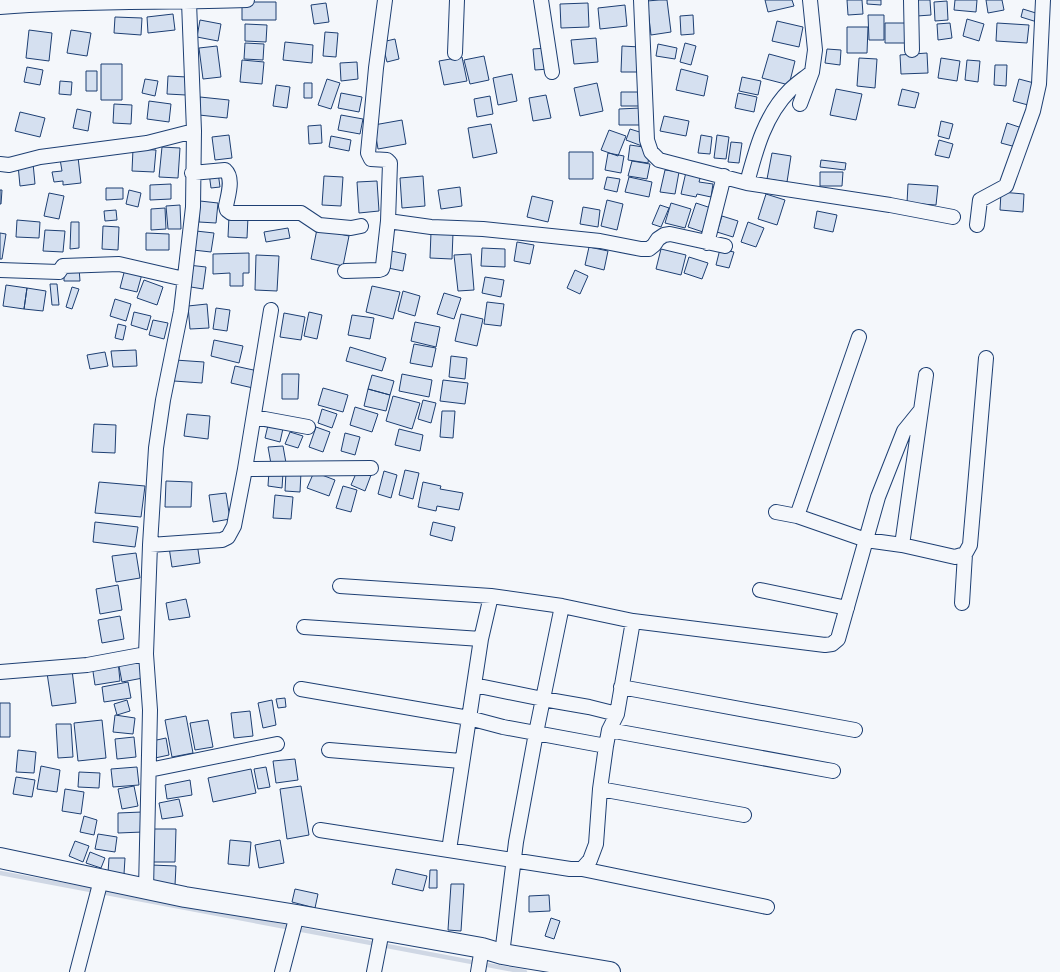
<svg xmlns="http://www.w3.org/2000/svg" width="1060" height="972" font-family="'Work Sans',sans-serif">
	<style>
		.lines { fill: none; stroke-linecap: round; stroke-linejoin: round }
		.stream { stroke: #cfd7e4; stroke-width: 4.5 }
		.building { fill: #d5e0f0; stroke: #1d3f73 }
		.street-casing { stroke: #1d3f73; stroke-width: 16 }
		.secondary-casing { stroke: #1d3f73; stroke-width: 22 }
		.street { stroke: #f4f7fb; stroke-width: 14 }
		.secondary { stroke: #f4f7fb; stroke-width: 20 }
	</style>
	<rect width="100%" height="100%" fill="#f4f7fb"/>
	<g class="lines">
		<path class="stream" d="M0 873 525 972"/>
	</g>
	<path class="building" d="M659 0H667L671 32 651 35 647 1Z
		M765 0H792L794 6 768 12Z
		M847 0H862L863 14 848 15Z
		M867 0H881V5L867 4Z
		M916 0H930L931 15 917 16Z
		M955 0H977L976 12 954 10Z
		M986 0H1002L1004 10 988 13Z
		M947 1 948 20 935 21 934 2Z
		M242 2H276V20H242Z
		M326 3 329 22 314 24 311 5Z
		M588 3 589 27 561 28 560 4Z
		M625 5 627 26 600 29 598 8Z
		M1023 9 1039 14 1037 22 1021 17Z
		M173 14 175 30 148 33 147 17Z
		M693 15 694 34 681 35 680 16Z
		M868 15H884V40H869Z
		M115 17 142 18 141 35 114 33Z
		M967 19 984 24 979 41 963 36Z
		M200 20 221 24 218 41 197 37Z
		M777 21 803 27 799 47 772 41Z
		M885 23H908V43H885Z
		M950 23 952 38 938 40 937 24Z
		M997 23 1029 25 1027 43 996 41Z
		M245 24 267 25 266 42 245 41Z
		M847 27H868L867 53H847Z
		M29 30 52 33 49 61 26 58Z
		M71 30 91 33 87 56 67 53Z
		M325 32 338 33 336 57 323 56Z
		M596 38 598 62 574 64 571 40Z
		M395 39 399 59 387 62 382 42Z
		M285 42 313 45 312 63 283 60Z
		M245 43 264 44 263 60 244 59Z
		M685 43 696 46 691 65 680 62Z
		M658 44 677 48 675 59 656 56Z
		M217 46 221 77 203 79 199 48Z
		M622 46 640 47 639 72H621Z
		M547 48 549 69 535 70 533 49Z
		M827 49 841 50 840 65 825 63Z
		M927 53 928 73 901 74 900 55Z
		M769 54 795 61 789 85 762 78Z
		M484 56 489 80 470 84 464 60Z
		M462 57 467 81 444 85 439 61Z
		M859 58 877 59 875 88 857 86Z
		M941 58 960 61 957 81 938 78Z
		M242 60 264 62 262 84 240 82Z
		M967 60 980 61 978 82 965 80Z
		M357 62 358 79 341 81 340 63Z
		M101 64H122V100H101Z
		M995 65H1007L1006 86 994 85Z
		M27 67 43 70 40 85 24 82Z
		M681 69 708 76 704 96 676 90Z
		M86 71H97V91H86Z
		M512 74 517 101 498 105 493 78Z
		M168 76 187 77 186 95 167 94Z
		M742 77 761 81 758 95 739 91Z
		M145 79 158 81 155 96 142 93Z
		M327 79 340 83 331 109 318 105Z
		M1019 79 1034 83 1028 105 1013 101Z
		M60 81 72 82 71 95 59 94Z
		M304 83H312V98H304Z
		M597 83 603 111 580 116 574 88Z
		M276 85 290 87 287 108 273 106Z
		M836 89 862 94 856 120 830 115Z
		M902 89 919 93 915 108 898 105Z
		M621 92H642V106H621Z
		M341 93 362 97 359 112 338 108Z
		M738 93 757 97 754 112 735 108Z
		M546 95 551 118 533 121 529 98Z
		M490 96 493 114 477 117 474 99Z
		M200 97 229 100 227 118 199 115Z
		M149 101 171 104 169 122 147 119Z
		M114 104 132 105 131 124 113 123Z
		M640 108V125H619V109Z
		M77 109 91 112 88 131 73 128Z
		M20 112 45 118 40 137 15 131Z
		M341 115 363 119 360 134 338 130Z
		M664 116 689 121 686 136 660 131Z
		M402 120 406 144 378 149 374 125Z
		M941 121 953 124 949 139 938 136Z
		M1007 123 1022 128 1016 147 1001 143Z
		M491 124 497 153 473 158 468 128Z
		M321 125 322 143 309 144 308 126Z
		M630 129 646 134 642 146 626 140Z
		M609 130 626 136 618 156 601 150Z
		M229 135 232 158 215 160 212 137Z
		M701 135 712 137 710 154 698 153Z
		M717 135 729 137 726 159 714 158Z
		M331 136 351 140 349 151 329 147Z
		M939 140 953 144 949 158 935 155Z
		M731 142 742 143 739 163 728 162Z
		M630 145 650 148 648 163 628 160Z
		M162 147 180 148 178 178 159 177Z
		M133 149 156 150 154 172 132 171Z
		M569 152H593V179H569Z
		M608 153 624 156 621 173 605 170Z
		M772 153 791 156 787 182 767 179Z
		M78 157 81 183 63 185V181L54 182 52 172 62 171 60 159Z
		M821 160 846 163 845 170 820 167Z
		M632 161 650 164 647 179 628 176Z
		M33 163 35 184 20 186 18 165Z
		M665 170 679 172 675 194 660 192Z
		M218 172 220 187 211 188 209 173Z
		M686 172 701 175 699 182 713 184 711 197 697 194 696 197 681 194Z
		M820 172H843L842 186H820Z
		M324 176 343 177 341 206 322 205Z
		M423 176 425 206 402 208 400 178Z
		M607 177 620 179 617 192 604 189Z
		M629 177 652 182 649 197 625 192Z
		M377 181 379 211 359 213 357 182Z
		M171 184V199L150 200V185Z
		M908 184 938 186 936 205 907 203Z
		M460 187 462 206 441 209 438 190Z
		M106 188H123V199L106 200Z
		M0 190H2L1 204H0Z
		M129 190 141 193 138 207 126 204Z
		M1001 192 1024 194 1023 212 1000 210Z
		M49 193 64 196 59 219 44 216Z
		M766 194 785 200 777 225 758 219Z
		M532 196 553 201 548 222 527 217Z
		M607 200 623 204 617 230 601 226Z
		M200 201 218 203 216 223 199 222Z
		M671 203 691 209 685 228 665 223Z
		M696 203 714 209 706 233 688 227Z
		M180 205 181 229H168L166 206Z
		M660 205 669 208 661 227 652 224Z
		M583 207 600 210 598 227 580 224Z
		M165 208 166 229 151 230V209Z
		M116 210 117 220 105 221 104 211Z
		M817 211 837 215 833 232 814 228Z
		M229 216 248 217 247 238 228 237Z
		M722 216 738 221 733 237 717 232Z
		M17 220 40 222 39 238 16 237Z
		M71 222H79V248L70 249Z
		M748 222 764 228 756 247 741 242Z
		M103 226 119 227 118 250 102 249Z
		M288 228 290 238 266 242 264 232Z
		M317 229 349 236 343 266 311 259Z
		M45 230 65 231 63 252 43 251Z
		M196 231 214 233 211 252 193 250Z
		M431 232 453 233 452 259 430 258Z
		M0 233 6 234 2 259H0Z
		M146 233 169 234V250H146Z
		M517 242 534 245 530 264 514 261Z
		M589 247 608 251 604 270 585 265Z
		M482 248 505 249V267L481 266Z
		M661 249 686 255 681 275 656 269Z
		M720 249 734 252 729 268 716 265Z
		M391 251 406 254 403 271 388 268Z
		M249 253V273H243V286H230V273L213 274V254Z
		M471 254 474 290 458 291 454 255Z
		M256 255 279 256 277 291 255 290Z
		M689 257 708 263 702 279 684 273Z
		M188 265 206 267 203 289 185 286Z
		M79 268 80 281H64V269Z
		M125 269 142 274 137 292 120 288Z
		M575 270 588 276 580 294 567 288Z
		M485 277 504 280 501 297 482 293Z
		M144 280 163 287 157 305 137 298Z
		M50 284H57L59 305H52Z
		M6 285 27 288 24 309 3 306Z
		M372 286 400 292 393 319 366 312Z
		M72 287 79 289 72 309 66 307Z
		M27 288 46 291 43 311 24 309Z
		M403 291 420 296 415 316 398 311Z
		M444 293 461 298 454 319 437 314Z
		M115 299 131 304 126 321 110 316Z
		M487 302 504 304 501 326 484 324Z
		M207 304 209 328 190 329 188 306Z
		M216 308 230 310 227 331 213 329Z
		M134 312 151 316 147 330 131 325Z
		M309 312 322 315 317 339 304 336Z
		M284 313 305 317 301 340 280 337Z
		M461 314 483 319 477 346 455 341Z
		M352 315 374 318 370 339 348 335Z
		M153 320 168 323 164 339 149 335Z
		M415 322 440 327 436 347 411 341Z
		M118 324 126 326 123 340 115 338Z
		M214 340 243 346 239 363 211 356Z
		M414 344 436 348 432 367 410 363Z
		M350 347 386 358 382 371 346 361Z
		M136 350 137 366 113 367 111 351Z
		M105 352 108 366 90 369 87 355Z
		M451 356 467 358 465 379 449 377Z
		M175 360 204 362 202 383 174 381Z
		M235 366 258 371 253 388 231 383Z
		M282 374H299L298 399H282Z
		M402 374 432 380 429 397 399 391Z
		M372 375 394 381 390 395 368 389Z
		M443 380 468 383 465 404 440 401Z
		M323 388 348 395 343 412 318 405Z
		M368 389 390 395 386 411 364 406Z
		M393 396 420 403 412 429 386 421Z
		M423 400 436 403 431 423 418 419Z
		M355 407 378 414 372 432 350 425Z
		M322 409 337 414 332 428 318 423Z
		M442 411H455L453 438 440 437Z
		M187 414 210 416 208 439 184 436Z
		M269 421 284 424 280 442 265 438Z
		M94 424 116 425 115 453 92 452Z
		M316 427 330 432 323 452 309 447Z
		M399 429 423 435 420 451 395 445Z
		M290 432 303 436 298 448 285 444Z
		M345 433 360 437 355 455 341 451Z
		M283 446 286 463 271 464 268 447Z
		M358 469 371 475 365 491 351 485Z
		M405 470 419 473 413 499 399 495Z
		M269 471 283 473 282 488 268 486Z
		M384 471 397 475 391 498 378 494Z
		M286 472H301L300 492 285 491Z
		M314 472 335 480 329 496 307 488Z
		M166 481 192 482 191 507H165Z
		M99 482 145 486 141 517 95 513Z
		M423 482 441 486 440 489 463 493 459 510 437 506 436 511 418 507Z
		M343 486 357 490 351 512 336 508Z
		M226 493 230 519 213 522 209 495Z
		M275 495 293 497 291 519 273 518Z
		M95 522 138 527 135 547 93 542Z
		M433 522 455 527 452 541 430 535Z
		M197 543 200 563 172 567 169 547Z
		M136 553 140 578 116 582 112 556Z
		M118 585 122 610 100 614 96 589Z
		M186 599 190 617 169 620 166 603Z
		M120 616 124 639 102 643 98 620Z
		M144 656 148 677 122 682 118 661Z
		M118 661 120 681 95 685 92 665Z
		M72 670 76 703 52 706 47 673Z
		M128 682 131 698 104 702 102 687Z
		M285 698 286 707 278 708 276 699Z
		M127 700 130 711 117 715 114 704Z
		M272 700 276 725 263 728 258 703Z
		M0 703H10V737H0Z
		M250 711 253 736 234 738 231 713Z
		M115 715 135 718 133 734 113 732Z
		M186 716 193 753 172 757 165 720Z
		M102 720 106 758 78 761 74 723Z
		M208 720 213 747 195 750 190 723Z
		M56 724H71L73 757 58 758Z
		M134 737 136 757 117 759 115 739Z
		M166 738 169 755 155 758 152 741Z
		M18 750 36 752 34 773 16 772Z
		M295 759 298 780 276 783 273 761Z
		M41 766 60 770 57 792 37 789Z
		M137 767 139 785 113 787 111 769Z
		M266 767 270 787 258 789 254 769Z
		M251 769 256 793 213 802 208 778Z
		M79 772 100 773 99 788 78 787Z
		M16 777 35 780 32 797 13 794Z
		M190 780 192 795 167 799 165 785Z
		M134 786 138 806 122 809 118 789Z
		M301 786 309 835 287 839 280 789Z
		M65 789 84 792 81 814 62 811Z
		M179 799 183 816 162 819 159 803Z
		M142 812 143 832 118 833V813Z
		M84 816 97 820 94 835 80 832Z
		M153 829H176L175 862H152Z
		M98 834 117 837 115 852 95 849Z
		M230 840 251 842 249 866 228 864Z
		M280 840 284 863 259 868 255 845Z
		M75 841 89 846 83 862 69 856Z
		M90 852 105 858 101 868 86 863Z
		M109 858H125L124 874 108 873Z
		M151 865 176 866 175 885 150 884Z
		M396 869 427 876 423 891 392 884Z
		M430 870H437V888H429Z
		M451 884H464L461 931 448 930Z
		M295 889 318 894 315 908 292 902Z
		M549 895 550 911 529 912V896Z
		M551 918 560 921 554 939 545 936Z"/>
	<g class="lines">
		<defs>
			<path id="street" d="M541 0 552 72
				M641 0 647 140 651 152 659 160 747 183 890 205 953 217
				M911 0 912 50
				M0 7C82 0 165 3 247 0
				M455 53 457 0
				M800 104 812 72 815 50 810 0
				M0 164 9 165 40 157 147 143 194 131
				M192 173 225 170C234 178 228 195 226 206L227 210 231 213H301L319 225 351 228 361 226
				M747 183C756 149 765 115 790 90 797 83 805 78 812 72
				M388 221 431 227 483 229 600 241 641 249H649L654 245 658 239 664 235 670 234 725 246
				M977 225 980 200 1006 186 1033 111 1039 84 1043 0
				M707 243 724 176
				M0 270 59 272 63 266 119 264 184 279
				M345 271 379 270 382 269 383 266 388 221 390 163 387 160 371 159 368 153 376 68 385 0
				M254 417 308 427
				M245 469 271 310
				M776 512 797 516 866 540 902 545 955 557 965 554 970 545 986 358
				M797 516 859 337
				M150 545 222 540 228 537 234 526 245 469 371 468
				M902 545 926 375
				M340 586 491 596 562 606 536 733 516 842 502 954
				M760 590 847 608
				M962 603 965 554
				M633 621 825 645 832 644 838 639 878 497 904 431 921 410
				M304 627 481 639
				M0 672 87 665 146 654
				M474 685 543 699 589 707 617 714
				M621 687 855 730
				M301 689 469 718 503 727 606 746
				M609 730 833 771
				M329 750 461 761
				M149 770 277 744
				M600 789 744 815
				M320 830 570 869H582L590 860 596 844 600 789 606 746 609 730 617 714 633 621 562 606
				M449 850 481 639 491 596
				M582 869 767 907
				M146 889 150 710 146 654 150 545 156 448 163 400 181 311 193 207 194 131 189 2
				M77 972 101 880
				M282 972 297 915
				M374 972 382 931
				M478 972 482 948"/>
			<path id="secondary" d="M0 858 185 897 297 915 482 948 502 954 610 972"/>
		</defs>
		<use href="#street" class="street-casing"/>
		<use href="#secondary" class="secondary-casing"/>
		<use href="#street" class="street"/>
		<use href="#secondary" class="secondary"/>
	</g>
</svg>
